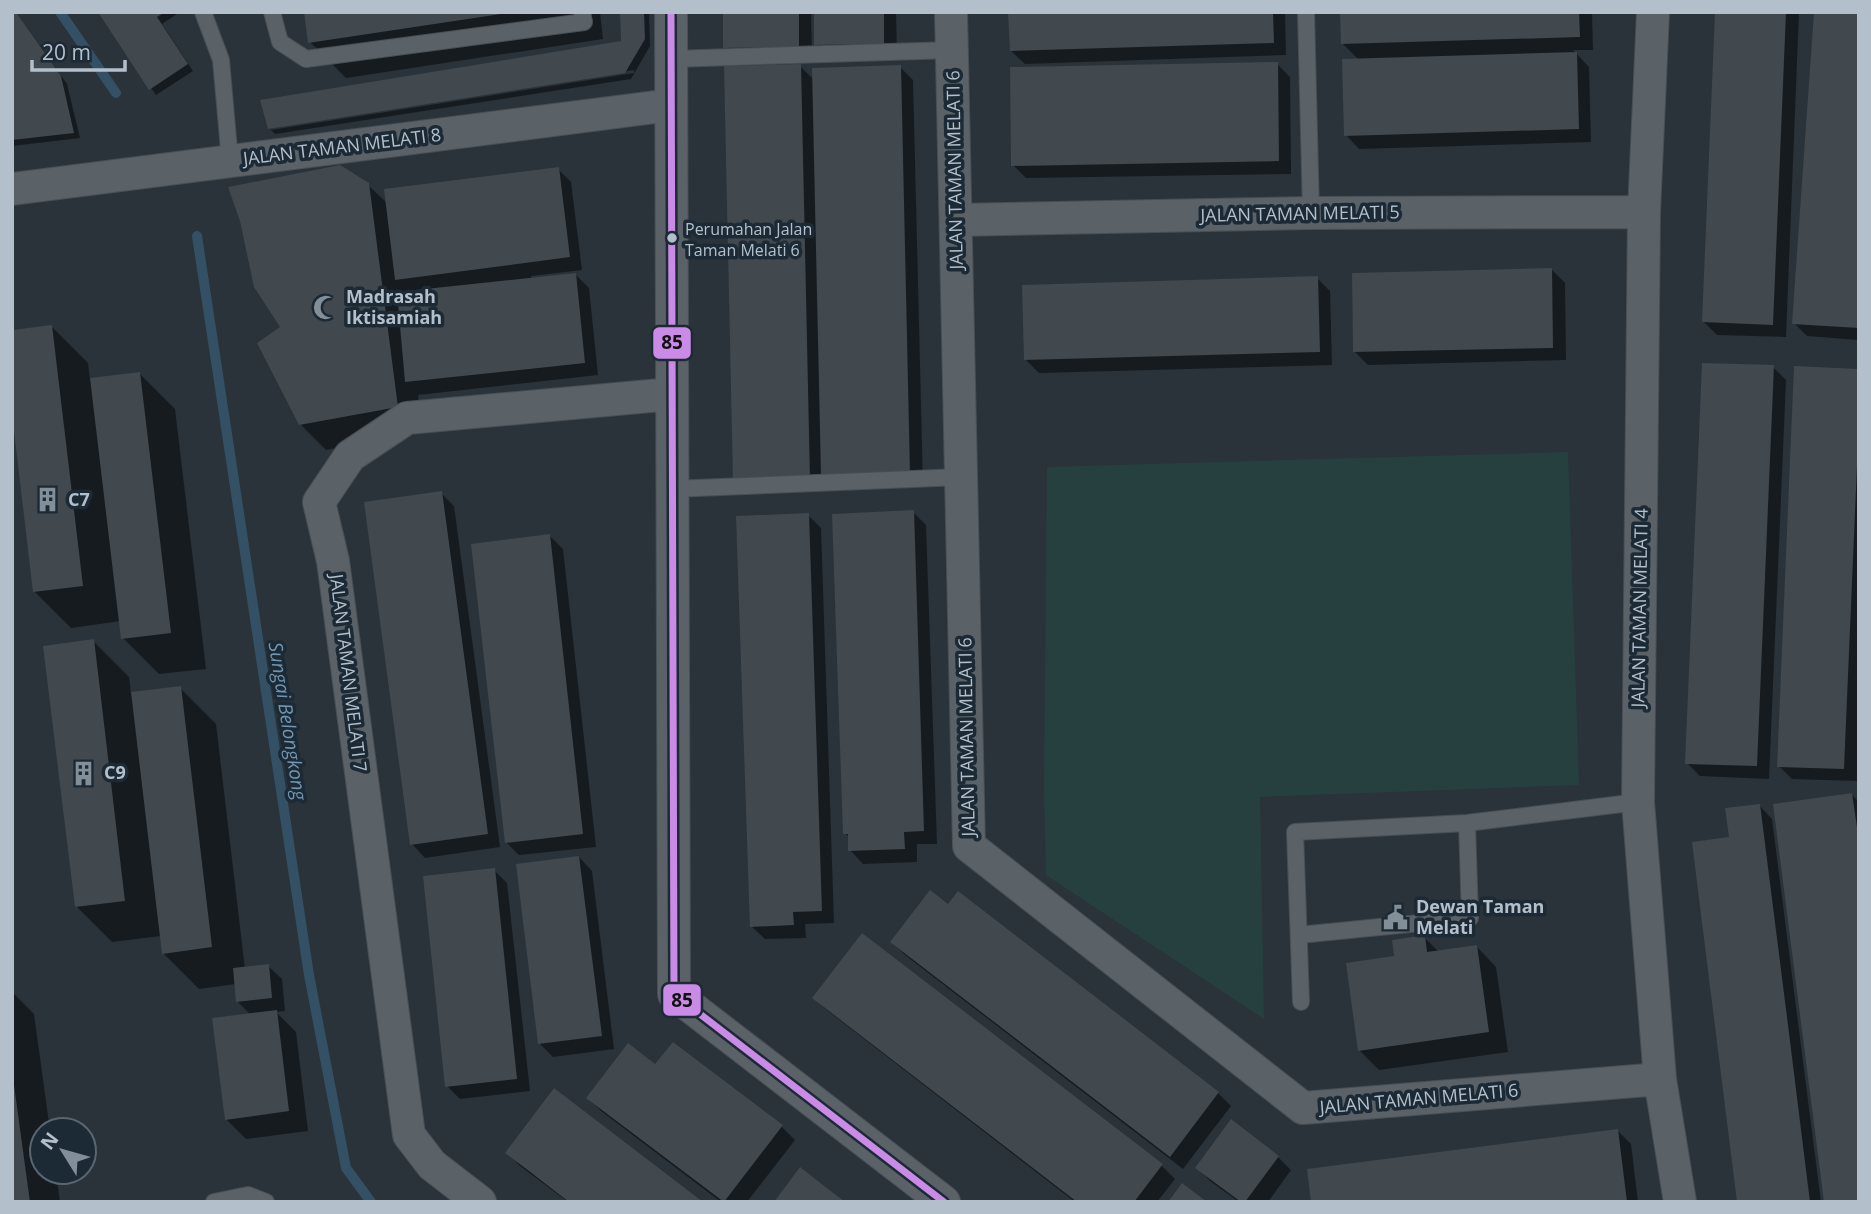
<svg xmlns="http://www.w3.org/2000/svg" width="1871" height="1214" font-family="'Open Sans',sans-serif">
	<style>
		.green { fill: #264040 }
		.shadow { fill: #0007 }
		.lines { fill: none; stroke-linecap: round; stroke-linejoin: round }
		.stream { stroke: #345065; stroke-width: 10 }
		.building { fill: #41484e }
		.service-casing { stroke: #484f54; stroke-width: 18 }
		.minor-casing { stroke: #484f54; stroke-width: 34 }
		.service { stroke: #5a6167; stroke-width: 16 }
		.minor { stroke: #5a6167; stroke-width: 32 }
		.bus-1-casing { stroke: #1c2a36; stroke-width: 12 }
		.bus-1 { stroke: #ca8be6; stroke-width: 7 }
		.bus-dot { fill: #b3c0cb; stroke: #1c2a36; stroke-width: 2.5 }
		.labels { text-anchor: middle; stroke-width: 7; stroke-linejoin: round; paint-order: stroke }
		.bus-label { font-size: 16px; fill: #b3c0cb; stroke: #1c2a36; text-anchor: start }
		.street-label { font-size: 18px; fill: #b3c0cb; stroke: #1c2a36 }
		.poi-label { font-size: 18px; font-weight: bold; fill: #b3c0cb; stroke: #1c2a36; text-anchor: start }
		.water-label { font-size: 19px; font-style: italic; fill: #7196b1; stroke: #1c2a36 }
		.line-badge { stroke: #1c2a36; stroke-width: 2.5 }
		.pale-badge-label { font-size: 19px; text-anchor: middle; font-weight: bold; fill: #111 }
	</style>
	<rect width="100%" height="100%" fill="#2a333a"/>
	<path class="green" d="M1568 452 1579 785 1260 797 1264 1019 1046 875 1044 787 1047 467Z"/>
	<path class="shadow" d="M12 12H16L67 84 80 138 12 146Z
		M100 12H180L162 24 193 71 156 95Z
		M306 12H600L603 39 346 78 310 42Z
		M622 12H649L650 46 631 79 275 134 271 130 634 73V70L271 127V130L269 128 262 102 623 43Z
		M725 12H811L812 60H738L725 47Z
		M816 12H896L897 57H829L816 44Z
		M1010 12H1285L1286 55 1025 64 1011 51Z
		M1342 12H1592L1593 50H1573L1589 67 1591 142 1359 149 1346 135 1359 60 1343 44Z
		M1716 12H1799L1786 337 1717 335 1703 321Z
		M1859 12V340L1807 336 1794 323Z
		M1277 64 1290 77 1291 174 1026 178 1013 165Z
		M800 66 814 80 900 67 913 80 923 486 836 489 822 475 823 491 748 493Z
		M558 169 571 182 582 270 531 276 532 280 576 275 589 288 598 375 418 395 423 432 326 450 300 424 282 327 368 185 388 204Z
		M1552 270 1565 283 1566 360 1368 365 1355 352Z
		M1317 278 1330 291 1332 365 1039 373 1025 359Z
		M52 327 88 363 90 380 139 373 175 409 206 669 159 674 123 638 121 621 71 628 35 592Z
		M1773 367 1786 380 1769 779 1700 776 1687 763Z
		M1859 370 1857 781 1792 779 1779 766Z
		M441 493 454 506 500 847 425 858 412 844Z
		M913 512 926 525 937 844H917V862L863 864 850 850V838L845 833Z
		M808 515 821 528 834 923 805 924 806 938 765 939 751 926Z
		M550 536 563 549 596 847 519 855 506 842Z
		M93 641 129 677 131 694 180 688 216 724 245 969 268 966 282 979 285 1011 276 1012 296 1032 308 1131 246 1139 226 1119 251 1015 237 1001 236 984 199 989 163 953 161 936 112 942 76 906Z
		M1852 795 1859 802V1202Z
		M1759 805 1772 819 1821 1202H1739L1731 838Z
		M579 857 592 871 614 1049 553 1057 540 1044Z
		M494 870 507 883 530 1091 460 1099 447 1086Z
		M958 893 1218 1093 1231 1106 1183 1169 905 955 892 942 948 906Z
		M1424 937 1439 952 1477 947 1496 967 1508 1052 1379 1070 1359 1050 1396 957Z
		M12 992 34 1014 50 1130H42V1172H56L60 1202H12Z
		M814 998 1162 1166 1175 1179 1157 1202H1075L828 1011Z
		M656 1066 782 1127 795 1140 747 1202H721L601 1111 588 1097Z
		M1231 1122 1278 1157 1291 1170 1268 1202H1239L1210 1181 1197 1167Z
		M1618 1131 1631 1144 1638 1202H1313Z
		M507 1152 701 1202H568L520 1166Z"/>
	<g class="lines">
		<path class="stream" d="M60 12 116 93
			M197 236 309 975 346 1168 371 1202"/>
	</g>
	<path class="building" d="M12 12H16L61 76 74 133 12 140Z
		M98 12H165L157 17 188 64 149 90Z
		M304 12H500L501 14 308 43Z
		M620 12H644L645 39 625 73 268 129 260 100 621 41Z
		M723 12H799V47L723 48Z
		M814 12H884V44L814 45Z
		M1008 12H1273L1274 43 1010 51Z
		M1340 12H1579L1580 37 1341 44Z
		M1715 12H1786L1773 325 1702 322Z
		M1814 12H1859V328L1792 324Z
		M1577 52 1579 129 1344 136 1342 59Z
		M1278 62 1279 161 1011 166 1010 67Z
		M801 64 810 479 733 481 724 66Z
		M901 65 910 474 821 476 812 68Z
		M340 165 369 183 398 407 299 425 257 343 280 327 254 287 240 221 228 187Z
		M559 167 570 257 395 280 384 189Z
		M1552 268 1553 348 1353 352 1352 273Z
		M576 273 585 363 405 382 397 292Z
		M1318 276 1320 352 1024 360 1022 285Z
		M52 325 83 586 33 592 12 414V330Z
		M1702 363 1774 365 1757 766 1685 764Z
		M1794 366 1859 369V419L1844 769 1777 767Z
		M140 372 171 633 121 639 90 378Z
		M442 491 488 834 410 845 364 502Z
		M914 510 924 831 904 832 905 849 848 851V834H843L832 514Z
		M809 513 822 911 793 912 794 925 750 927 736 516Z
		M550 534 583 834 505 843 471 544Z
		M94 639 125 901 75 907 43 646Z
		M181 686 212 947 162 954 131 692Z
		M1852 793 1859 841V1202H1824L1773 804Z
		M1760 804 1789 1033 1810 1202H1737L1699 899 1692 842 1729 837 1725 808Z
		M579 856 602 1036 538 1044 516 864Z
		M495 868 517 1079 445 1087 423 876Z
		M930 890 948 904 958 891 1219 1092 1170 1157 890 942Z
		M862 933 1163 1164 1134 1202H1077L812 998Z
		M1425 935 1427 952 1477 945 1489 1032 1358 1051 1346 963 1394 956 1392 940Z
		M269 964 272 998 236 1002 233 968Z
		M277 1010 289 1111 225 1120 212 1018Z
		M673 1042 783 1125 724 1202 586 1098 628 1043 655 1064Z
		M12 1085H14L30 1202H12Z
		M554 1088 673 1179 703 1202H569L529 1171 505 1153Z
		M1231 1119 1279 1156 1245 1202H1241L1195 1168Z
		M1618 1129 1627 1202H1311L1307 1169Z
		M800 1167 823 1185 845 1202H774Z
		M1182 1183 1207 1202H1168Z"/>
	<g class="lines">
		<defs>
			<path id="service" d="M203 12 221 60 230 161
				M272 12 280 42 306 59 584 22 582 12
				M1306 12 1311 213
				M671 59 952 50
				M672 489 961 477
				M1299 935 1470 918 1467 823
				M1301 1002 1295 832 1467 823 1638 802
				M214 1202 248 1195 266 1202"/>
			<path id="minor" d="M671 12 674 994 944 1202
				M951 12 969 846 1303 1108 1660 1079
				M1653 12 1644 212 1638 802 1660 1079 1680 1202
				M12 189 671 105
				M956 220 1311 213 1644 212
				M480 1202 432 1165 409 1135 333 561 319 502 350 456 407 418 672 394"/>
		</defs>
		<use href="#service" class="service-casing"/>
		<use href="#minor" class="minor-casing"/>
		<use href="#service" class="service"/>
		<use href="#minor" class="minor"/>
		<defs>
			<path id="bus-1" d="M671 12 674 994 944 1202"/>
		</defs>
		<use href="#bus-1" class="bus-1-casing"/>
		<use href="#bus-1" class="bus-1"/>
	</g>
	<defs>
		<symbol id="mosque-bare" viewBox="-9 -9 18 18"><path d="M3.5-4.9A6 6 0 1 0 3.5 4.9A5 5 0 1 1 3.5-4.9Z" fill="#838f98" stroke="#1c2a36" stroke-width="2.5" paint-order="stroke"/></symbol>
		<symbol id="building-bare" viewBox="-9 -9 18 18"><path d="M-4-6H4V6H1V3H-1V6H-4ZM-2.5-4.3h1.7v1.8h-1.7ZM.8-4.3h1.7v1.8H.8ZM-2.5-1h1.7V.8h-1.7ZM.8-1h1.7V.8H.8Z" fill="#838f98" stroke="#1c2a36" stroke-width="2.5" paint-order="stroke"/></symbol>
		<symbol id="civic-bare" viewBox="-9 -9 18 18"><path d="M-.6-6.5H3V-4.5H.6V-3L4-1V1h2V6H-6V1h2V-1L-.6-3ZM-1.2 2.5V6h2.4V2.5Z" fill="#838f98" stroke="#1c2a36" stroke-width="2.5" paint-order="stroke"/></symbol>
	</defs>
	<g fill-rule="evenodd">
		<use href="#mosque-bare" x="308" y="290" width="35" height="35"/>
		<use href="#building-bare" x="30" y="482" width="35" height="35"/>
		<use href="#building-bare" x="66" y="756" width="35" height="35"/>
		<use href="#civic-bare" x="1378" y="900" width="35" height="35"/>
	</g>
	<circle class="bus-dot" cx="672" cy="238" r="6"/>
	<g class="labels">
		<g class="bus-label">
			<text x="685" y="235">Perumahan Jalan<tspan x="685" dy="21">Taman Melati 6</tspan></text>
		</g>
		<g class="street-label">
			<text transform="translate(342 147) rotate(-7)" y="6">JALAN TAMAN MELATI 8</text>
			<text transform="translate(955 170) rotate(-91)" y="6">JALAN TAMAN MELATI 6</text>
			<text transform="translate(1300 214) rotate(-1)" y="6">JALAN TAMAN MELATI 5</text>
			<text transform="translate(1640 608) rotate(-89)" y="6">JALAN TAMAN MELATI 4</text>
			<text transform="translate(348 673) rotate(83)" y="6">JALAN TAMAN MELATI 7</text>
			<text transform="translate(967 737) rotate(-91)" y="6">JALAN TAMAN MELATI 6</text>
			<text transform="translate(1419 1099) rotate(-5)" y="6">JALAN TAMAN MELATI 6</text>
		</g>
		<g class="poi-label">
			<text x="346" y="303">Madrasah<tspan x="346" dy="21">Iktisamiah</tspan></text>
			<text x="68" y="506">C7</text>
			<text x="104" y="779">C9</text>
			<text x="1416" y="913">Dewan Taman<tspan x="1416" dy="21">Melati</tspan></text>
		</g>
		<g class="water-label">
			<text transform="translate(288 721) rotate(81)" y="7">Sungai Belongkong</text>
		</g>
	</g>
	<g class="line-badge">
		<rect x="652" y="326" width="40" height="34" rx="7" fill="#ca8be6"/>
		<rect x="662" y="983" width="40" height="34" rx="7" fill="#ca8be6"/>
	</g>
	<g class="pale-badge-label">
		<text x="672" y="349">85</text>
		<text x="682" y="1007">85</text>
	</g>
	<rect width="1871" height="1214" fill="none" stroke="#b3c0cb" stroke-width="28"/>
	<g transform="translate(63 1151) rotate(307)"><circle r="33" fill="#1c2a36" stroke="#586672" stroke-width="2"/>
	<path d="M0-5L12 26L0 18L-12 26Z" fill="#838f98"/>
	<text y="-10" font-size="19" font-weight="bold" text-anchor="middle" fill="#b3c0cb">N</text>
	</g>
	<path d="M32 60v10h93v-10" fill="none" stroke="#b3c0cb" stroke-width="3.5"/>
	<text x="42" y="60" font-size="21" fill="#b3c0cb" stroke="#1c2a36" stroke-width="5" paint-order="stroke">20 m</text>
</svg>
